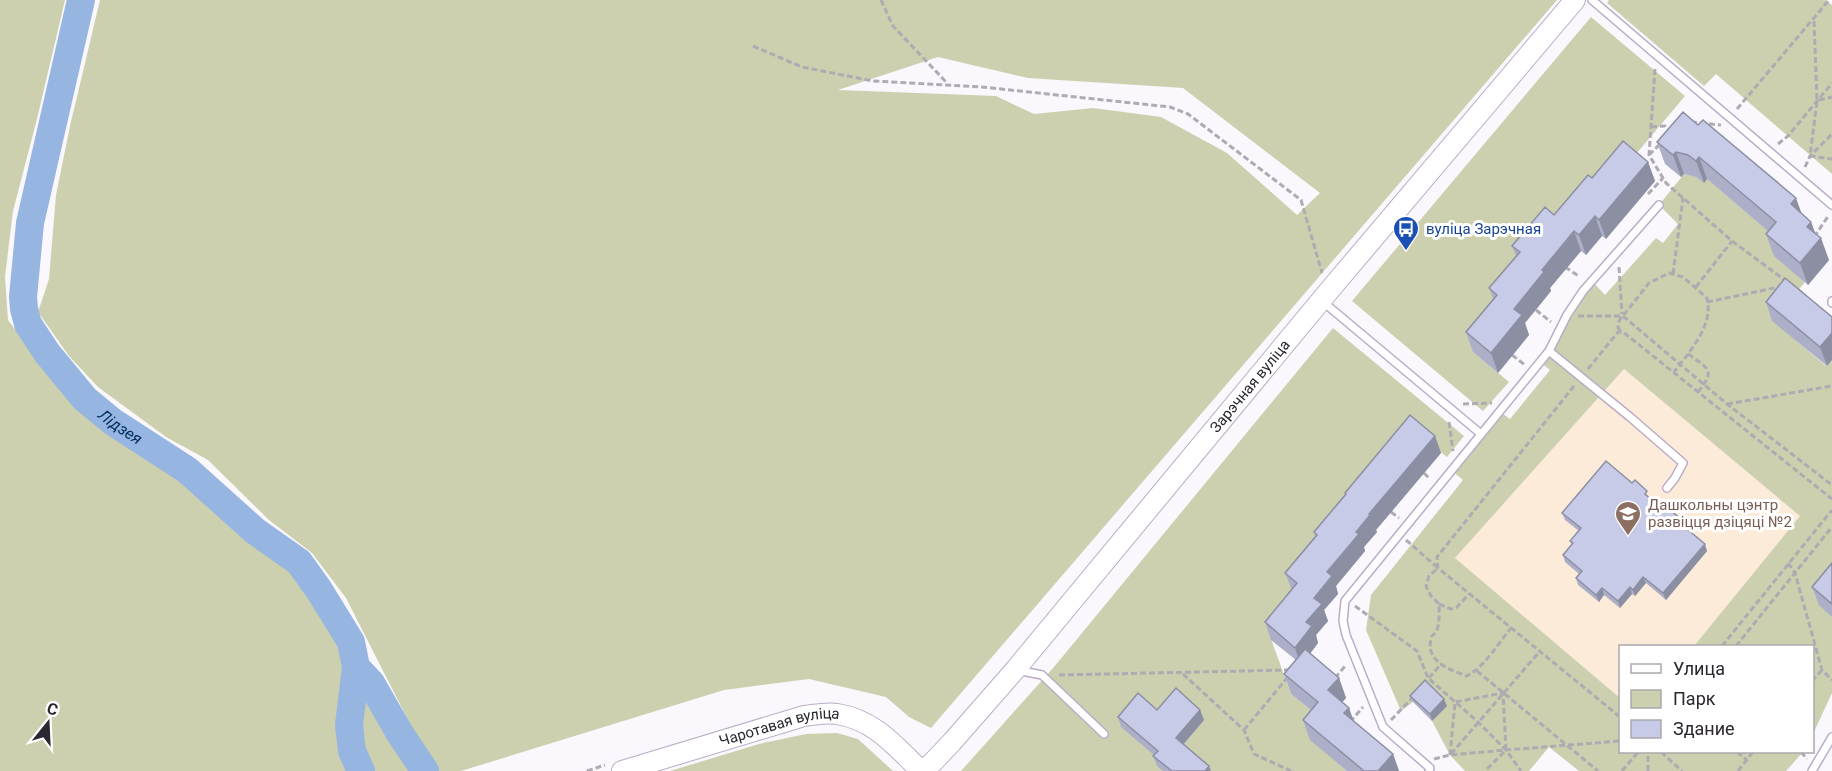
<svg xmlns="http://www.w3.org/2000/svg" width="1832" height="771" font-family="Roboto,sans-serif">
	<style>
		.education { fill: #fdebda }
		.green { fill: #ccd0af; fill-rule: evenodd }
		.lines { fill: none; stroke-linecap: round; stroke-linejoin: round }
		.river { stroke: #96b6e1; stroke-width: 28 }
		.lane-casing { stroke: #baacc6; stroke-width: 10 }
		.secondary-casing { stroke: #baacc6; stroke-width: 22 }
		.path { stroke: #aeabb2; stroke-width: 3; stroke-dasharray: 6 3; stroke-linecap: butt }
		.lane { stroke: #fff; stroke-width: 7 }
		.secondary { stroke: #fff; stroke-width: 20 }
		.wall { fill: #acafc7 }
		.shaded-wall { fill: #8c8ea2 }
		.building { fill: #c8cbe7; stroke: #8c8ea2; stroke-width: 1.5 }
		.labels { text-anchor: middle; stroke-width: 6; stroke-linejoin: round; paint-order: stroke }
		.transit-label { font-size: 15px; fill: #164399; stroke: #fff; text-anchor: start }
		.street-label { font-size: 15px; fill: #2b2630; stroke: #fff }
		.education-label { font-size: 15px; fill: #785e54; stroke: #fff; text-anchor: start }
		.water-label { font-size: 16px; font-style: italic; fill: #022e61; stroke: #fff }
	</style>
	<rect width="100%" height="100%" fill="#faf7fd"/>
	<path class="education" d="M1624 369 1800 516 1694 646H1620V698L1455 558Z"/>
	<path class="green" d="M0 0H65L37 119 13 211 5 277 8 320 49 374 66 385 90 410 226 505 248 532 294 568 319 601 344 644 350 667 341 749 351 771H0Z
		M100 0H1557L931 728 909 717 886 697 809 679 724 690 461 771H434L346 598 312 553 269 520 208 460 166 437 98 387 69 356 38 312 49 279 56 195 70 126ZM938 57 1028 78 1183 88 1320 193 1297 215 1227 153 1161 117 1093 108 1034 114 996 96 838 90Z
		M1609 0H1826L1832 5V174L1716 74 1704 86 1607 3Z
		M1591 17 1685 96 1599 198 1473 352 1509 382 1483 411 1352 301Z
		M1684 174 1707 179 1784 244 1805 282 1773 321 1826 366 1832 360V693L1813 734 1812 646H1694L1800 516 1624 369 1455 558 1620 698V752H1803L1786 771H1579L1549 747 1529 771H1465L1450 755 1432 721 1447 706 1428 687 1413 702 1401 711 1366 630 1371 595 1463 480 1451 470 1499 411 1510 419 1550 370 1540 362 1591 280 1605 295 1656 238 1663 243 1678 224 1659 205Z
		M1333 328 1464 436 1447 457 1417 433 1291 590 1304 600 1271 639 1291 694 1326 722 1311 740 1347 771H961L1054 667Z
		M367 687 416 771H373L364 746 359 705Z
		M837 733 858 739 893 771H670L759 744 806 734Z"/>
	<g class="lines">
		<g class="river">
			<path id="s1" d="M81 0 30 223 23 297 24 309 28 324 47 353 85 399 113 422 187 470 255 531 299 562 319 590 351 642 356 667 371 683 399 732 425 771"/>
			<path d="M356 667 349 725 352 751 361 771"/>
		</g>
		<defs>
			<path id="lane" d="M1592 0 1832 205
				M1322 301 1481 434
				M1832 303V301
				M1549 351 1630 417 1683 463 1675 478 1667 488
				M1017 670 1042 675 1104 734
				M1429 771 1430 768 1383 727 1346 635 1343 621 1345 601 1549 351 1567 315 1583 291 1659 205
				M1812 771 1832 737"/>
			<g id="secondary">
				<path id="s2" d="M622 771 804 716C814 715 827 712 837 714 875 720 895 746 921 771"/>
				<path id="s3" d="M922 771 933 762 952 742 1015 670 1328 292 1575 0"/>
			</g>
		</defs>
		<use href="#lane" class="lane-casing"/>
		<use href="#secondary" class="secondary-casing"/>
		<path class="path" d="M881 0 893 26 947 83
			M1814 21 1817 101 1810 156 1832 159
			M753 46 802 67 873 81 982 87 1170 107 1188 114 1301 200 1322 273
			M1655 69 1649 155 1666 183 1732 241 1805 295
			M1819 100 1832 97
			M1737 109 1829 0
			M1691 122 1721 125
			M1651 127 1665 126 1670 132
			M1778 144 1788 136 1832 83
			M1649 155 1661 143
			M1805 167 1810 156 1832 134
			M1648 194 1663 178
			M1814 237 1829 215
			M1565 267 1580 277
			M1619 267 1622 314
			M1673 274 1683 198
			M1696 287 1732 241
			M1707 302 1779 287
			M1536 310 1551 322
			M1578 316H1623L1727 404 1832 485
			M1620 331 1618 327 1619 321 1649 283 1669 273 1683 277 1707 298C1707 302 1709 308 1708 313 1705 335 1687 355 1674 372
			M1688 354C1709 369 1716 370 1698 392
			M1512 355 1525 365
			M1588 369 1618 332H1623L1832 499
			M1574 386 1437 557 1438 568 1620 717
			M1463 404 1492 403
			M1727 404 1832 386
			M1449 422 1453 451
			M1424 473 1430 479
			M1391 512 1399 518
			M1406 540 1438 568 1429 576 1426 586 1431 596 1439 604C1439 612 1440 624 1436 632 1433 636 1432 634 1431 639 1425 662 1451 670 1467 676 1486 665 1497 645 1511 628
			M1788 563 1795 573 1822 670 1832 680
			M1439 604 1451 609 1457 607 1469 594
			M1355 606 1417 651 1428 678 1478 722 1506 750 1521 771
			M1722 646 1832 510
			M1736 646 1832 527
			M1477 671 1598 771
			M1183 674 1244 730 1254 754 1291 771
			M1059 675 1289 670
			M1335 678 1346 665
			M1429 678 1441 664
			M1812 681 1822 670
			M1391 720 1413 697
			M1350 722 1363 707
			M1244 730 1287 678
			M1661 752 1682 771
			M1737 752 1747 760
			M1801 752 1807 759
			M1451 754 1540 651
			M1450 755 1455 702 1503 693 1506 750 1485 771
			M1434 759 1450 755 1506 750 1620 741
			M587 771 605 765
			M1622 771 1638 752
			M1648 771V752
			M1738 771 1753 752"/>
		<use href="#lane" class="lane"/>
		<use href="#secondary" class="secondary"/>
	</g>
	<path class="wall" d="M1683 112 1811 222 1816 235 1829 260 1808 285 1774 256 1766 234 1768 231 1707 179 1704 183 1696 177 1684 174 1681 177 1665 164 1657 142Z
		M1648 162 1655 181 1606 239 1602 236 1586 255 1581 251 1550 288 1551 291 1525 323 1529 335 1498 373 1473 352 1466 332 1494 300 1489 288 1516 256 1512 246 1554 215 1592 178Z
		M1766 302 1832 317 1827 366 1772 321Z
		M1435 436 1441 453 1376 530 1377 532 1364 547 1365 551 1336 586 1338 594 1324 610 1328 621 1316 635 1318 643 1310 654 1339 678 1346 698 1342 702 1349 708 1353 720 1393 754 1399 771H1347L1310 740 1303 720 1311 710 1291 694 1284 674 1296 660 1271 640 1265 622 1292 590 1285 573 1315 536 1314 532 1346 495 1345 493Z
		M1650 498 1685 528 1707 551 1666 600 1646 583 1635 596 1632 594 1620 608 1604 595 1599 602 1578 585 1576 578 1579 574 1565 562 1563 555 1572 545 1570 541 1579 531 1565 520 1562 513Z
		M1832 563V617L1819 605 1812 587Z
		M1410 696 1447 706 1432 721 1413 702Z
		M1200 710 1204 720 1184 744 1211 771H1163L1157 766 1153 756 1154 755 1121 727 1118 717Z"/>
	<path class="shaded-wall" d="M1676 152 1684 174 1681 177 1673 155Z
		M1699 157 1707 179 1704 183 1696 161Z
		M1648 162 1655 181 1606 239 1599 220Z
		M1796 198 1804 220 1791 204Z
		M1595 216 1602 236 1586 255 1579 235Z
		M1811 222 1818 241 1821 238 1829 260 1808 285 1800 263 1807 227Z
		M1574 231 1581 251 1550 288 1551 291 1525 323 1529 335 1498 373 1491 353 1514 309 1542 270Z
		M1832 333V360L1827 366 1820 347Z
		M1435 436 1441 453 1376 530 1377 532 1364 547 1365 551 1336 586 1338 594 1324 610 1328 621 1316 635 1318 643 1301 665 1295 648 1306 622 1314 598 1327 572 1369 514Z
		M1705 544 1707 551 1666 600 1663 593Z
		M1643 577 1646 583 1635 596 1633 590Z
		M1630 587 1632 594 1620 608 1618 601Z
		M1602 588 1604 595 1599 602 1596 595Z
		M1339 678 1346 698 1335 710 1328 690Z
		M1444 699 1447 706 1432 721 1430 714Z
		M1349 708 1356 728 1344 713Z
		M1200 710 1204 720 1180 748 1176 738Z
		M1393 754 1399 771H1378Z
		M1209 766 1211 771H1205Z"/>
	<path class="building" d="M1683 112 1698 125 1703 120 1796 198 1791 204 1811 222 1807 227 1821 238 1800 263 1766 234 1776 222 1699 157 1696 161 1688 155 1676 152 1673 155 1657 142Z
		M1623 141 1648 162 1599 220 1595 216 1579 235 1574 231 1542 270 1544 272 1514 309 1522 315 1491 353 1466 332 1497 295 1489 288 1520 252 1512 246 1545 207 1554 215 1588 175 1592 178Z
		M1785 278 1832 317V333L1820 347 1766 302Z
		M1410 415 1435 436 1369 514 1370 515 1356 532 1359 534 1327 572 1332 576 1314 598 1322 604 1306 622 1312 626 1295 648 1265 622 1297 583 1285 573 1317 535 1314 532 1346 494 1345 493Z
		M1606 461 1632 483 1635 480 1647 491 1645 494 1666 512 1669 509 1683 521 1681 524 1705 544 1663 593 1643 577 1633 590 1630 587 1618 601 1602 588 1596 595 1576 578 1582 571 1563 555 1573 543 1570 541 1581 528 1562 513Z
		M1832 563V604L1812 587Z
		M1305 649 1339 678 1328 690 1349 708 1344 713 1393 754 1378 771H1364L1303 720 1318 702 1284 674Z
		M1425 680 1444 699 1430 714 1410 696Z
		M1176 688 1200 710 1176 738 1209 766 1205 771H1172L1153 756 1158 751 1118 717 1138 693 1157 710Z"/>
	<defs>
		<symbol id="bus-pin" viewBox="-11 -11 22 30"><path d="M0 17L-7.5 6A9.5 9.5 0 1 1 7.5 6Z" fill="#1a4fb4" stroke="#fff"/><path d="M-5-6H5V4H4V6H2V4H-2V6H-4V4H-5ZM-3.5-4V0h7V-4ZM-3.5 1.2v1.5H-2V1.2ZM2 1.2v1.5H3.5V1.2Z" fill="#fff"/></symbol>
		<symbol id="school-pin" viewBox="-11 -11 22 30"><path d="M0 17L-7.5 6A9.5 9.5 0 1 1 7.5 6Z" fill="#8d6e63" stroke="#fff"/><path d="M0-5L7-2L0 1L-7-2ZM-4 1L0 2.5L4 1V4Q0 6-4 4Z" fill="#fff"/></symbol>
	</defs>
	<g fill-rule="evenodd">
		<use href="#bus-pin" x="1391" y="214" width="30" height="40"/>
		<use href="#school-pin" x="1613" y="499" width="30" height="40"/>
	</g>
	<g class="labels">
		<g class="transit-label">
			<text x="1426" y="234">вуліца Зарэчная</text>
		</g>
		<g class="street-label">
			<text dy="5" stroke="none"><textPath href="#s3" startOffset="506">Зарэчная вуліца</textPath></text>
			<text dy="5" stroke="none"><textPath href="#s2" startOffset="164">Чаротавая вуліца</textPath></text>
		</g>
		<g class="education-label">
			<text x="1648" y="510">Дашкольны цэнтр<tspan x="1648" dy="17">развіцця дзіцяці №2</tspan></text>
		</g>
		<g class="water-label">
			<text dy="6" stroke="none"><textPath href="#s1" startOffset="470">Лідзея</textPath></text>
		</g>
	</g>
	<rect x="1619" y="645" width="195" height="108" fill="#ffffff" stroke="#aaa8ac" stroke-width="1.5"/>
	<rect x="1631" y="664" width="30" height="9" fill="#ffffff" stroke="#aaa8ac" stroke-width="1.5"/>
	<text x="1673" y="675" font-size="18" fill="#2b2630">Улица</text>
	<rect x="1631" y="690" width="30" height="18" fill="#ccd0af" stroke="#aaa8ac" stroke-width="1.5"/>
	<text x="1673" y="705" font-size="18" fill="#2b2630">Парк</text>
	<rect x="1631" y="720" width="30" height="18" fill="#c8cbe7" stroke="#aaa8ac" stroke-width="1.5"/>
	<text x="1673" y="735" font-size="18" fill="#2b2630">Здание</text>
	<g transform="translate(48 723) rotate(18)" stroke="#ffffff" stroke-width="4.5" paint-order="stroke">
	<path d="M0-4.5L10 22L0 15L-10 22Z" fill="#2b2630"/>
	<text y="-9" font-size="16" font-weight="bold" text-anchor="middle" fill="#2b2630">С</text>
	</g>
</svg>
